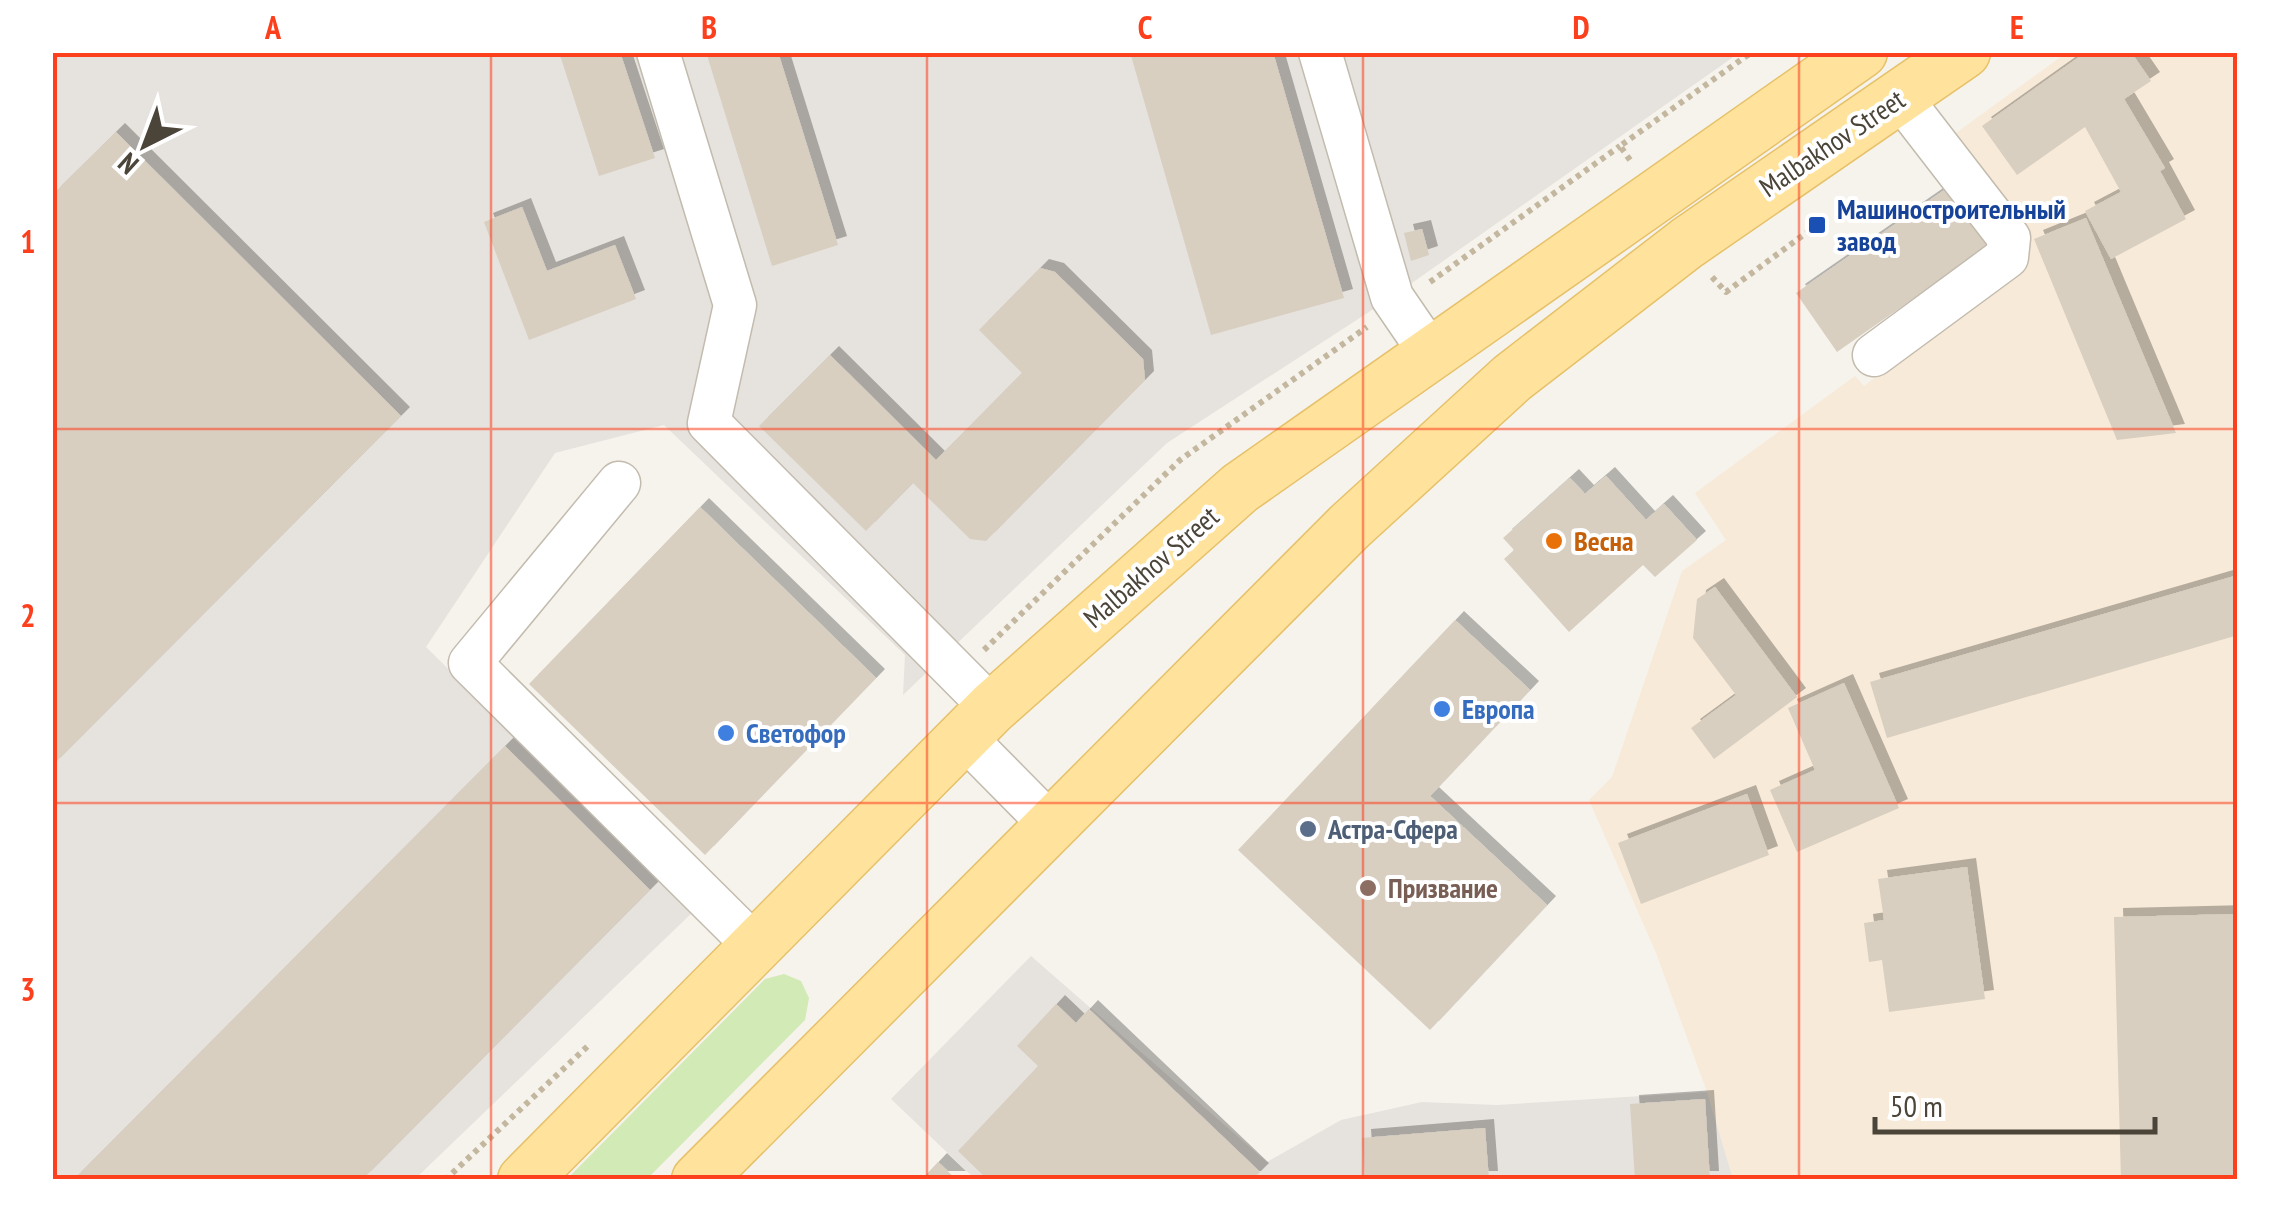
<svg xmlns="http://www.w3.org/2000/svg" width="2290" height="1232" font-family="'PT Sans Narrow',sans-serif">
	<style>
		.commercial { fill: #f7ead8 }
		.industrial { fill: #e6e2dd }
		.green { fill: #d2eab5 }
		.building { fill: #d8cfc1; filter: url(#shadow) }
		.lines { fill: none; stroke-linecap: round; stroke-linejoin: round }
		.minor-casing { stroke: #c2bbae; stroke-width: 45 }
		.major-casing { stroke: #e6c16a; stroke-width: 55 }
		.path { stroke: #c4b79f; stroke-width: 6; stroke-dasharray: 5 5; stroke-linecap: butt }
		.minor { stroke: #fff; stroke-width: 42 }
		.major { stroke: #ffe39c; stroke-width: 52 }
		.grid { fill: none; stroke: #fc3f1d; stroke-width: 2.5; stroke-opacity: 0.55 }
		.transit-dot { fill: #1a4fb4; stroke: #fff; stroke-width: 4 }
		.food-dot { fill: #e8710a; stroke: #fff; stroke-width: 4 }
		.shop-dot { fill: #3f7fe0; stroke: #fff; stroke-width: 4 }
		.service-dot { fill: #5c6f8a; stroke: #fff; stroke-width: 4 }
		.education-dot { fill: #8d6e63; stroke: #fff; stroke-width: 4 }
		.labels { text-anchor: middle; stroke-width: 8; stroke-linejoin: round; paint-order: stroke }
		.street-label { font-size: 28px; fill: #4b4439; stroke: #fff }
		.transit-label { font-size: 28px; font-weight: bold; fill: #164399; stroke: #fff; text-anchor: start }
		.food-label { font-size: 28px; font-weight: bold; fill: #c56008; stroke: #fff; text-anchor: start }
		.shop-label { font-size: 28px; font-weight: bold; fill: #366cbe; stroke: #fff; text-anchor: start }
		.service-label { font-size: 28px; font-weight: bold; fill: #4e5e75; stroke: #fff; text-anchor: start }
		.education-label { font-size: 28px; font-weight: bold; fill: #785e54; stroke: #fff; text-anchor: start }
		.neatline { fill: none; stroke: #fc3f1d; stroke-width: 4 }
		.grid-label { font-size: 32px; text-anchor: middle; font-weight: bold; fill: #fc3f1d }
	</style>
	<defs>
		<filter id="shadow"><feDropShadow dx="9" dy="-9" stdDeviation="0" flood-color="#0004"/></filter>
	</defs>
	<rect width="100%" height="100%" fill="#f6f3ec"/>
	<path class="commercial" d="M2066 53H2237V1179H1733L1707 1092 1656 953 1589 800 1612 777 1682 571 1726 540 1695 493 1855 376 1864 386 2017 270 2021 229 1956 133Z"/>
	<path class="industrial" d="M52 53H1739L1392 297 1167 443 903 695 905 655 664 425 555 453 426 647 695 910 414 1180 53 1179Z
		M1031 956 1267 1162 1341 1120 1422 1102 1497 1105 1707 1092 1733 1179H975L891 1099Z"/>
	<path class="green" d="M784 974 801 981 809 998 805 1020 647 1179H567L765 979Z"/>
	<path class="building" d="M559 52H620L655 158 599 176Z
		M706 52H778L838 245 772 266Z
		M1130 52H1273L1344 298 1211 335Z
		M2086 52H2131L2151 81 2124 99 2165 168 2160 171 2186 219 2111 259 2085 211 2121 192 2085 127 2017 175 1982 126Z
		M116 132 401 416 52 766V195Z
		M1953 184 1994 242 1837 352 1796 293Z
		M522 207 547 271 615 245 636 299 529 340 484 222Z
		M2086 218 2176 433 2117 440 2034 239Z
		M1422 229 1429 255 1411 261 1404 233Z
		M1040 268 1055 272 1143 359 1145 380 986 541 970 539 913 483 866 531 759 426 830 355 936 460 1022 373 979 330Z
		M1606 476 1646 520 1664 504 1697 540 1655 577 1643 565 1569 632 1504 559 1514 550 1503 538 1570 478 1585 494Z
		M700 507 876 678 705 855 529 684Z
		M2238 575V635L1887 738 1870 682Z
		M1715 587 1797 697 1714 759 1691 728 1736 695 1693 638 1697 599Z
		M1455 620 1530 690 1430 796 1547 905 1430 1030 1238 850Z
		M1844 683 1899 808 1797 852 1770 790 1815 770 1788 708Z
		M505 746 650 890 362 1180H73Z
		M1747 794 1769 855 1641 904 1618 843Z
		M1967 867 1985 999 1889 1012 1882 960 1869 962 1864 923 1884 920 1878 879Z
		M2238 914V1180H2121L2114 917Z
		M1056 1004 1076 1023 1089 1009 1260 1172 1252 1180H988L958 1151 1038 1066 1017 1046Z
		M1705 1099 1710 1180H1635L1630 1104Z
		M1485 1128 1489 1180H1365L1362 1138Z
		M938 1162 957 1180H921Z"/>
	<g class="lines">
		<defs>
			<path id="minor" d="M658 52 735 305 709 423 992 708
				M1320 52 1392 297 1431 354
				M1874 355 2007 257 2009 238 1900 97
				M619 483 470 663 755 946
				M963 736 1051 825"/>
			<path id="major" d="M524 1180 992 708 1240 488 1861 52
				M698 1180 1349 527 1512 378 1687 243 1964 52"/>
		</defs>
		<use href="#minor" class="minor-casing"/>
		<use href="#major" class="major-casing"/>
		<path class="path" d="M1630 160 1620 146 1752 52
			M1712 277 1726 292 1817 225
			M1430 282 1620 146
			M984 650 1180 460 1367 327
			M445 1180 590 1044"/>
		<use href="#minor" class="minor"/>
		<use href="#major" class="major"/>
	</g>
	<path class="grid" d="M491 52V1180M927 52V1180M1363 52V1180M1799 52V1180M52 429H2238M52 803H2238"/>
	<rect class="transit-dot" x="1807" y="215" width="20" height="20" rx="5"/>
	<circle class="food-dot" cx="1554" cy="541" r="10"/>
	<g class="shop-dot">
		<circle cx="1442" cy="709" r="10"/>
		<circle cx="726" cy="733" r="10"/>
	</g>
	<circle class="service-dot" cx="1308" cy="829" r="10"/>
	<circle class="education-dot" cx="1368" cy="888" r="10"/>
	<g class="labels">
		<g class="street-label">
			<text transform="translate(1832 143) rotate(-34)" y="10">Malbakhov Street</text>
			<text transform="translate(1151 567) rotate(-41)" y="10">Malbakhov Street</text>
		</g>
		<g class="transit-label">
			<text x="1837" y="219">Машиностроительный<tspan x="1837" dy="32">завод</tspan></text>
		</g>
		<g class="food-label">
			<text x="1574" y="551">Весна</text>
		</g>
		<g class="shop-label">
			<text x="1462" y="719">Европа</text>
			<text x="746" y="743">Светофор</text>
		</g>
		<g class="service-label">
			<text x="1328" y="839">Астра-Сфера</text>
		</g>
		<g class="education-label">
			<text x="1388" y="898">Призвание</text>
		</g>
	</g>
	<rect width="2290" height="1232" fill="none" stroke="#ffffff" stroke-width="110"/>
	<g transform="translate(145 145) rotate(222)" stroke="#ffffff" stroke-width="8" paint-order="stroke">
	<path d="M0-8L18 38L0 25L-18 38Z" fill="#4b4439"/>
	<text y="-15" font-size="28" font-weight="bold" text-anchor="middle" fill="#4b4439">N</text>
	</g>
	<path d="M1875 1117v15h280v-15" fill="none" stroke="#4b4439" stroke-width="5"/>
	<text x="1890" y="1117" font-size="30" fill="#4b4439" stroke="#ffffff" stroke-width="8" paint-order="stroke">50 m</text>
	<rect x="55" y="55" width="2180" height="1122" class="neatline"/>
	<g class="grid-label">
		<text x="273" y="39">A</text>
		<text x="709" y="39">B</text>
		<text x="1145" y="39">C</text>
		<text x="1581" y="39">D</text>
		<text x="2017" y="39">E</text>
		<text x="28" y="253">1</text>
		<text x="28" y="627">2</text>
		<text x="28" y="1001">3</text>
	</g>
</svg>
